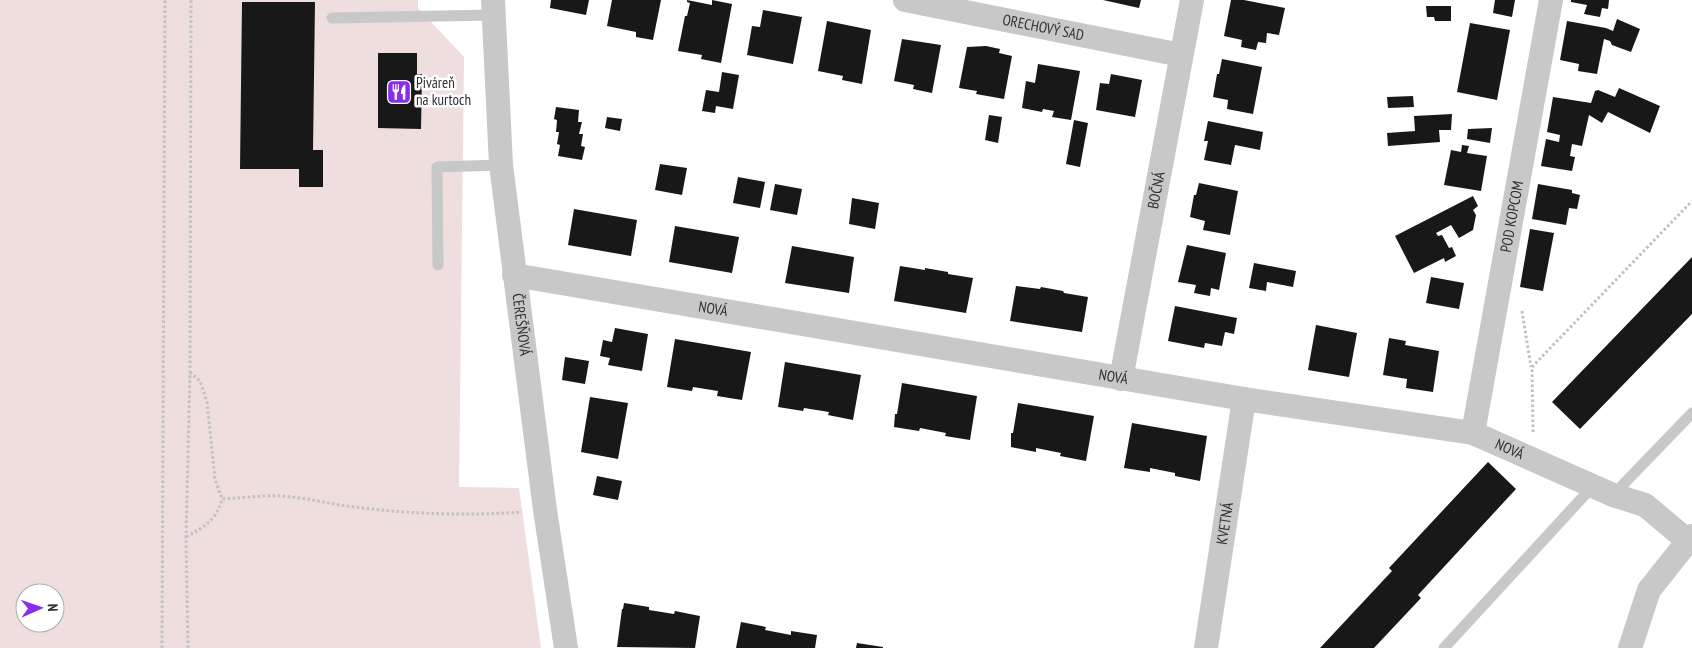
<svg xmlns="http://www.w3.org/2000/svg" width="1692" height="648" font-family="'PT Sans Narrow',sans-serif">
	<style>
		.green { fill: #eedede; fill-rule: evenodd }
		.building { fill: #181818 }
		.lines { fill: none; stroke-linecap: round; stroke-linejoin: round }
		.path { stroke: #c1c1c1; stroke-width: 3; stroke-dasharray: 2.5 2.5; stroke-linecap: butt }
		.lane { stroke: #c8c8c8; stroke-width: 11 }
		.street { stroke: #c8c8c8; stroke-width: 24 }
		.labels { text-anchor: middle; stroke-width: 5; stroke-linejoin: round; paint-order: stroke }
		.street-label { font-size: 15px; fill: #313131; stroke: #fff }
		.poi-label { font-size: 15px; fill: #313131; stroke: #fff; text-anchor: start }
	</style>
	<rect width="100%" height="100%" fill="#fff"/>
	<path class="green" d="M0 0H418V8L464 57 459 487 519 488 541 648H0ZM25 593H55V623H25Z"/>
	<path class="building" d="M551 0H589L586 15 550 8Z
		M612 0H661L653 40 636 37V32L607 26Z
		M687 0 712 5V0L732 4 721 63 701 59 702 55 678 51 685 16H687L690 3 687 2Z
		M1103 0H1141L1139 8Z
		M1231 0H1244L1285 8 1279 35 1267 33 1266 43 1258 42 1256 50 1241 47 1242 40 1224 36Z
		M1495 0H1515L1512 17 1493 13Z
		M1571 0H1609L1608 9 1602 8 1600 17 1584 14 1587 5 1571 2Z
		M242 2H315L313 150H323V187H299V169H240Z
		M1426 6H1451V21H1435L1434 17H1427Z
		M763 10 802 17 793 64 747 55 752 26 760 27Z
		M1617 19 1640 29 1631 52 1612 45 1610 41 1604 39 1597 74 1578 71 1579 64 1560 60 1567 21 1606 28 1613 31Z
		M827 21 871 30 862 84 842 80 843 76 818 71Z
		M1470 23 1510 30 1497 100 1457 92Z
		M902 39 941 45 932 93 913 89 914 85 894 81Z
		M986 46 1000 49 999 53 1012 56 1004 99 976 94 977 91 959 88 967 47Z
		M378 53H417V74H422L421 129 378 128Z
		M1222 59 1262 67 1253 114 1227 109 1228 100 1213 97 1217 74H1219Z
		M1038 64 1080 71 1071 120 1052 117 1054 111 1043 109 1042 112 1022 108 1026 81 1035 83Z
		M722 72 739 75 733 109 716 106 715 113 702 111 706 90 719 92Z
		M1111 74 1142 80 1135 117 1096 110 1100 83 1109 84Z
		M1619 88 1660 106 1650 133 1608 112 1602 123 1589 115 1582 146 1572 144 1570 156 1575 157 1572 171 1541 166 1546 139 1559 142 1560 135 1547 132 1553 97 1591 103 1595 91 1598 90 1615 97Z
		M1413 96 1414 107 1388 108 1387 97Z
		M556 107 579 110 578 122H582L579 134H583L581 146 585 147 582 160 558 156 560 145 557 144 559 132H556L557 120 554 119Z
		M1452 114 1451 130H1439L1440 142 1388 146 1387 133 1415 131 1414 116Z
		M989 115 1002 117 998 143 985 140Z
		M607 117 622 119 620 131 605 128Z
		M1074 120 1088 123 1080 167 1066 164Z
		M1208 121 1263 132 1260 150 1235 145 1231 165 1204 160 1208 141H1204Z
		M1492 128 1490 143 1467 139 1468 129Z
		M1462 145 1469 146 1467 153 1487 156 1481 191 1444 185 1451 150 1461 152Z
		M660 164 687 168 682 195 655 190Z
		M738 177 765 182 760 208 733 203Z
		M1199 183 1238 191 1230 235 1203 230 1205 221 1190 217 1194 195H1196Z
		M775 184 802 189 797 215 770 210Z
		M1538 184 1572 190V193L1580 195 1577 209 1569 208 1566 225 1532 219Z
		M1473 196 1478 206 1473 210 1476 215 1473 230 1459 238 1451 225 1436 233 1438 236 1442 235 1449 248 1452 247 1456 256 1445 262 1444 258 1414 273 1395 236Z
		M852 198 879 203 875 229 849 224Z
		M574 209 637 220 631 256 568 245Z
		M675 226 739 237 732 273 669 262Z
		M1530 229 1554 233 1543 291 1520 287Z
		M1187 245 1226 253 1219 290 1211 288 1210 296 1194 293 1196 285 1178 282Z
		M792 246 854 257 849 293 785 283Z
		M1692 257V314L1580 429 1552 402Z
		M1254 263 1296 271 1293 287 1267 282 1266 291 1249 288Z
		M900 266 925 270V268L948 272V274L973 278 966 313 894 301Z
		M1431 277 1464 283 1459 309 1426 303Z
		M1016 286 1040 289 1041 287 1063 291 1064 293 1088 297 1082 332 1010 321Z
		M1175 306 1237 318 1234 334 1225 332 1222 346 1205 343 1204 348 1168 341Z
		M1316 325 1357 333 1349 377 1308 370Z
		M615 328 648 334 642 371 608 365 610 358 600 356 603 340 612 342Z
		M1389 338 1406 341 1405 345 1439 351 1433 392 1406 388 1407 379 1383 375Z
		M675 339 751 352 742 400 717 396 718 391 693 387 692 391 667 387Z
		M565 357 589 361 585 384 562 380Z
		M785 362 861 375 853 420 828 415 829 412 804 408 803 411 778 407Z
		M902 383 977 396 970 440 945 436 946 433 920 428 919 431 894 427 895 414H897Z
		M590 397 628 403 618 459 581 452Z
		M1018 403 1094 416 1086 461 1060 456 1061 453 1036 448V452L1011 447V433H1013Z
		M1132 423 1207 436 1200 481 1175 476V473L1150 468V472L1124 468Z
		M1488 462 1516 489 1418 595 1421 598 1374 648H1320L1392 571 1389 568Z
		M597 476 622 481 618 500 593 495Z
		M624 603 649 607V610L674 614 675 611 700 616 695 648 617 647 622 609H623Z
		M741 622 766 627 765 630 791 635V631L817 635 815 648H736Z
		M857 643 883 647V648H856Z"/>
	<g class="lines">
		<path class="path" d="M1522 311 1531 367
			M190 372 200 381 207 402 215 479 222 499
			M1533 432 1532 367 1692 201
			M186 537C205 526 216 521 222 499 242 498 263 495 283 496 307 498 330 504 354 507 410 514 466 516 522 512
			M162 648 165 0
			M188 648 186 538 190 372 191 0"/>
		<path class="lane" d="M332 18 494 15
			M438 265 437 167 501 165
			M1613 495 1692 413
			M1444 648 1593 486"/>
		<g class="street">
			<path id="s1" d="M493 0 501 165 545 510 566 648"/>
			<path id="s2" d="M905 0 1181 55"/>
			<path id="s3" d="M514 275 1244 399 1473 433 1613 495 1645 505 1688 541"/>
			<path id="s4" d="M1121 379 1192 0"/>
			<path id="s5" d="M1473 433 1551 0"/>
			<path id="s6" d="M1206 648 1244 399"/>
			<path d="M1630 648 1649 590 1692 536"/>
		</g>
	</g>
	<defs>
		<symbol id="restaurant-square" viewBox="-11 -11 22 22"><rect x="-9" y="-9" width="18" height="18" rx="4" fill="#892ded" stroke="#fff"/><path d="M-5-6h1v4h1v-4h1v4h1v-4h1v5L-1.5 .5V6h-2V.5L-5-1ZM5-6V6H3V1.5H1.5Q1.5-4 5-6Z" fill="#fff"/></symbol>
	</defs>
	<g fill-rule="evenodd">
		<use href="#restaurant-square" x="385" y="78" width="28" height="28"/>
	</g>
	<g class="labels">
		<g class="street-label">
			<text dy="5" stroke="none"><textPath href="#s2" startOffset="141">ORECHOVÝ SAD</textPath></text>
			<text dy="5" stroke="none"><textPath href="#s4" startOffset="192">BOČNÁ</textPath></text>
			<text dy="5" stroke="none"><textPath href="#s5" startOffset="220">POD KOPCOM</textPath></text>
			<text dy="5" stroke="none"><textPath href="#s3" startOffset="202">NOVÁ</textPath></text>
			<text dy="5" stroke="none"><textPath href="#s1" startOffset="326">ČEREŠŇOVÁ</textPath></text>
			<text dy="5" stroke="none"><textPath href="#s3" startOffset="608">NOVÁ</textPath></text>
			<text dy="5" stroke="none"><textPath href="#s3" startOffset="1012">NOVÁ</textPath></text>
			<text dy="5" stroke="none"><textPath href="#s6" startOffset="126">KVETNÁ</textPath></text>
		</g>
		<g class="poi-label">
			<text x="416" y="88">Piváreň<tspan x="416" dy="17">na kurtoch</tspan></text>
		</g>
	</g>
	<g transform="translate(40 608) rotate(88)"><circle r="24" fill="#ffffff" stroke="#adadad"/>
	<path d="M0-4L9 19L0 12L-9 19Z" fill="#892ded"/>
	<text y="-8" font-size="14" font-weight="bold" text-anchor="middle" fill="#313131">N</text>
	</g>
</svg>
